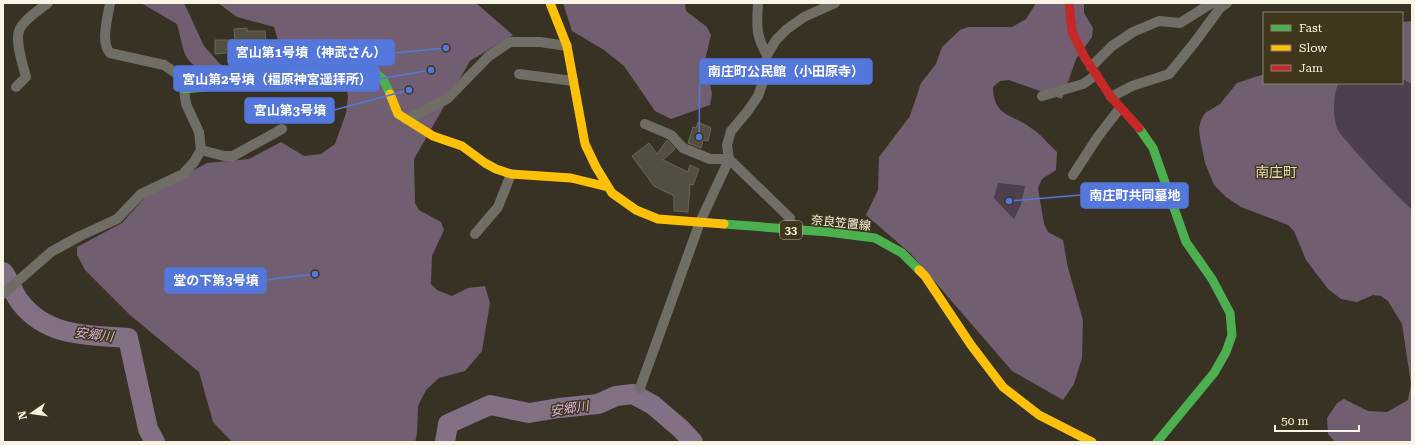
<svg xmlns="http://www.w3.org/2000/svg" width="1415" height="445" font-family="'Roboto Serif','Noto Sans JP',serif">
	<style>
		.green { fill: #4d3f4d }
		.forest { fill: #715e70; fill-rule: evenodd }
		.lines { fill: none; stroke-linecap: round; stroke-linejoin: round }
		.river { stroke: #837084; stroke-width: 20 }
		.building { fill: #524e42; stroke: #6a665a }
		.street { stroke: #6f6d65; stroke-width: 10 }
		.fast { stroke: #4caf50; stroke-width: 9 }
		.slow { stroke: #ffc107; stroke-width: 9 }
		.jam { stroke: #c62828; stroke-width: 9 }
		.labels { text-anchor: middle; stroke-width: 3; stroke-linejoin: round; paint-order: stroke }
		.shield { fill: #3f361c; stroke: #c0baa8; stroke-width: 1 }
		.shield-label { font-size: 11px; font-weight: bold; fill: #f8f3e4 }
		.street-label { font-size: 12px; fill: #f8f3e4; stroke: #3f361c }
		.water-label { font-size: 13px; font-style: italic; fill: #dab3df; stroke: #3f361c }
		.quarter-label { font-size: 14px; fill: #e4d9ba; stroke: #3f361c }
		.leader { fill: none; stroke: #5477db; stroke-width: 1.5 }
		.callout-dot { fill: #5477db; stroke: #3f361c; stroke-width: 1.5 }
		.callout { fill: #5477db; stroke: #5477db; stroke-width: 1.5 }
		.callout-label { font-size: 13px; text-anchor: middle; font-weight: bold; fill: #fff }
	</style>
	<rect width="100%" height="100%" fill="#373224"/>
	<path class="green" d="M1402 79 1412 84V209C1403 203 1340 137 1337 128 1333 116 1333 93 1339 83H1402Z
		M998 183 1025 186 1021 204 1014 219 994 198Z"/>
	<path class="forest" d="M141 3H184L204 46 220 64 231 70 228 79C214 76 196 71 187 58 182 50 180 33 177 24Z
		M218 3H476L513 35 470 61 414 159 415 203 419 210 441 222 444 230 432 256 431 284 437 290 452 296 468 288 485 286 490 303 482 351 465 371 439 378 426 390 418 406 417 434 415 442H232L213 422 199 372 130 315 85 270 77 255V247L122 223 147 195 207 163 249 159 281 142 304 156 321 154 335 144 346 113 348 96 345 80 335 58H301L282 53 274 27 237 17Z
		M563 3H685L686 11 707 27 711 35 705 60 712 94 710 105 671 119 655 111 624 66 604 50 572 31Z
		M1036 3H1084V13L1093 28 1092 37 1076 59 1062 99 1009 80 1000 81 993 87C993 117 1013 114 1031 128 1041 134 1048 144 1057 152L1056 170 1042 179 1038 188 1044 224 1048 232 1063 240 1068 268 1083 320 1082 358 1074 384 1063 400 1012 371 911 254 866 215 878 190 879 157 910 116 921 83 936 64 942 47 960 30 968 27H1012L1026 19ZM998 183 1025 186 1021 204 1014 219 994 198Z
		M1412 21V84L1402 79V22Z
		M1264 74V83H1339C1333 93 1333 116 1337 128 1340 137 1403 203 1412 209V442H1335L1328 434 1327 418 1337 403 1344 399 1368 411 1387 412 1408 400 1411 384 1402 324 1388 301 1381 296 1373 295 1357 302 1341 299 1328 289 1306 260 1294 231 1288 225 1241 207 1226 197 1214 185 1205 163 1200 138 1199 128 1201 120 1205 113 1220 104 1237 83Z"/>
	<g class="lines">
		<path class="river" d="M3 272C10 281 13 293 20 302 47 337 87 335 128 338L148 429 155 442
			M445 442 448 424 490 405 529 413 559 408 598 404 616 396 633 394 653 405 681 429 693 442"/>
	</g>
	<path class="building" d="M247 28V31H265L266 47 226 49V53L215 54V40H235L234 29Z
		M698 122 711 128 708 141 703 140 701 148 688 143 693 127 696 128Z
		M667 140 675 149 663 160 688 172 690 165 699 169 693 185 690 184 688 212 674 211V196L654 186 632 156 649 143 657 154Z"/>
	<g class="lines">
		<path class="street" d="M758 3C757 26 755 34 767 55
			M233 63 265 68 291 70 297 74
			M1091 67 1112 46 1133 32 1159 21 1180 23 1212 3
			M519 74 573 81
			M16 87 26 77C23 65 15 42 19 31 21 22 40 9 48 3
			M1042 96 1083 84 1096 75
			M1111 97 1132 86 1169 74 1195 42 1220 8 1227 3
			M406 120 447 99 489 56 510 42H540L567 46
			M645 124 671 135 683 148 710 159H729L790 218 788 229
			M201 150 224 156H233L282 129
			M1073 175 1097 138 1120 108
			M475 234 498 207 511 174
			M3 294 51 252 80 236 117 219 141 194 183 174 194 162 201 150 199 132 186 104 184 89 179 75 164 65 110 53C100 42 108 17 110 3
			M640 388 700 222 726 166 729 159 727 145 731 131 747 112 758 96 765 76 767 55 776 40 787 29 804 17 835 3"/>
		<path class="fast" d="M184 89 266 81 347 64 370 69 383 79 390 94
			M1139 128 1153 148 1186 242 1212 279 1230 313 1232 335 1226 352 1214 373 1157 442
			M724 224 828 232 875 238 902 253 919 270"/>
		<path class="slow" d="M550 3 567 46 585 144 596 167 612 193 636 210 658 219 724 224
			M390 94 398 114 433 136 462 146 485 163 496 169 511 174 571 178 608 187
			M919 270 925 276 971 345 1003 387 1039 415 1092 442"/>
		<path class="jam" d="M1069 3 1072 32 1085 58 1111 97 1139 128"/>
	</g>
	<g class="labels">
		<rect class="shield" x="780" y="221" width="22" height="18" rx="3"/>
		<g class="shield-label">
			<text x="791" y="234">33</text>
		</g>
		<g class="street-label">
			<text transform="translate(841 223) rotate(6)" y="4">奈良笠置線</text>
		</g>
		<g class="water-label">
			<text transform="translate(94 334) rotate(7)" y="5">安郷川</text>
			<text transform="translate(569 408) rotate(-8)" y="5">安郷川</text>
		</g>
		<g class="quarter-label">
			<text x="1276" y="177">南庄町</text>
		</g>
	</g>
	<path class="leader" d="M446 48L394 53M699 137L700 71M431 70L379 79M409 90L334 110M1009 201L1081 195M315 274L266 280"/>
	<g class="callout-dot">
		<circle cx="446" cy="48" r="4"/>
		<circle cx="699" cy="137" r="4"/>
		<circle cx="431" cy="70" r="4"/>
		<circle cx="409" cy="90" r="4"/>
		<circle cx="1009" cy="201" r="4"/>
		<circle cx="315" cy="274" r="4"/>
	</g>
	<g class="callout">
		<rect x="228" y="40" width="166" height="25" rx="4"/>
		<rect x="700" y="59" width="172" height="25" rx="4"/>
		<rect x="174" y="66" width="205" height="25" rx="4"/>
		<rect x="245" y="98" width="89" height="25" rx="4"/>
		<rect x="1081" y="183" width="107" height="25" rx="4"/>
		<rect x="165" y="268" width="101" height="25" rx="4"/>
	</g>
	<g class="callout-label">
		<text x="311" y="57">宮山第1号墳（神武さん）</text>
		<text x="786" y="76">南庄町公民館（小田原寺）</text>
		<text x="277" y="84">宮山第2号墳（橿原神宮遥拝所）</text>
		<text x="290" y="115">宮山第3号墳</text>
		<text x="1135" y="200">南庄町共同墓地</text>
		<text x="216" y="285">堂の下第3号墳</text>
	</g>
	<rect width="1415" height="445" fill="none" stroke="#f8f3e4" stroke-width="8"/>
	<rect x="1263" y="12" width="140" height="72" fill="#3f361c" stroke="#89826c"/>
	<rect x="1271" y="25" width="20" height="6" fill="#4caf50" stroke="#89826c"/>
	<text x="1299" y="32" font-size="12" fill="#f8f3e4">Fast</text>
	<rect x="1271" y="45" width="20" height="6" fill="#ffc107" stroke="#89826c"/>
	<text x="1299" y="52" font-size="12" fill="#f8f3e4">Slow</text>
	<rect x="1271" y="65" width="20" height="6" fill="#c62828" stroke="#89826c"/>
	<text x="1299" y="72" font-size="12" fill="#f8f3e4">Jam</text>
	<g transform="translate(32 413) rotate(257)" stroke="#3f361c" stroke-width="3" paint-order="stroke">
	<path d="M0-3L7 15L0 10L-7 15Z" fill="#f8f3e4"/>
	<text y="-6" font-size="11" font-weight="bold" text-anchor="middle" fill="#f8f3e4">N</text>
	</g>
	<path d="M1275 425v6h84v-6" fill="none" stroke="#f8f3e4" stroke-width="2"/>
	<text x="1281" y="425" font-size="12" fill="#f8f3e4" stroke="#3f361c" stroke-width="3" paint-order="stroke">50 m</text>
</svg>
